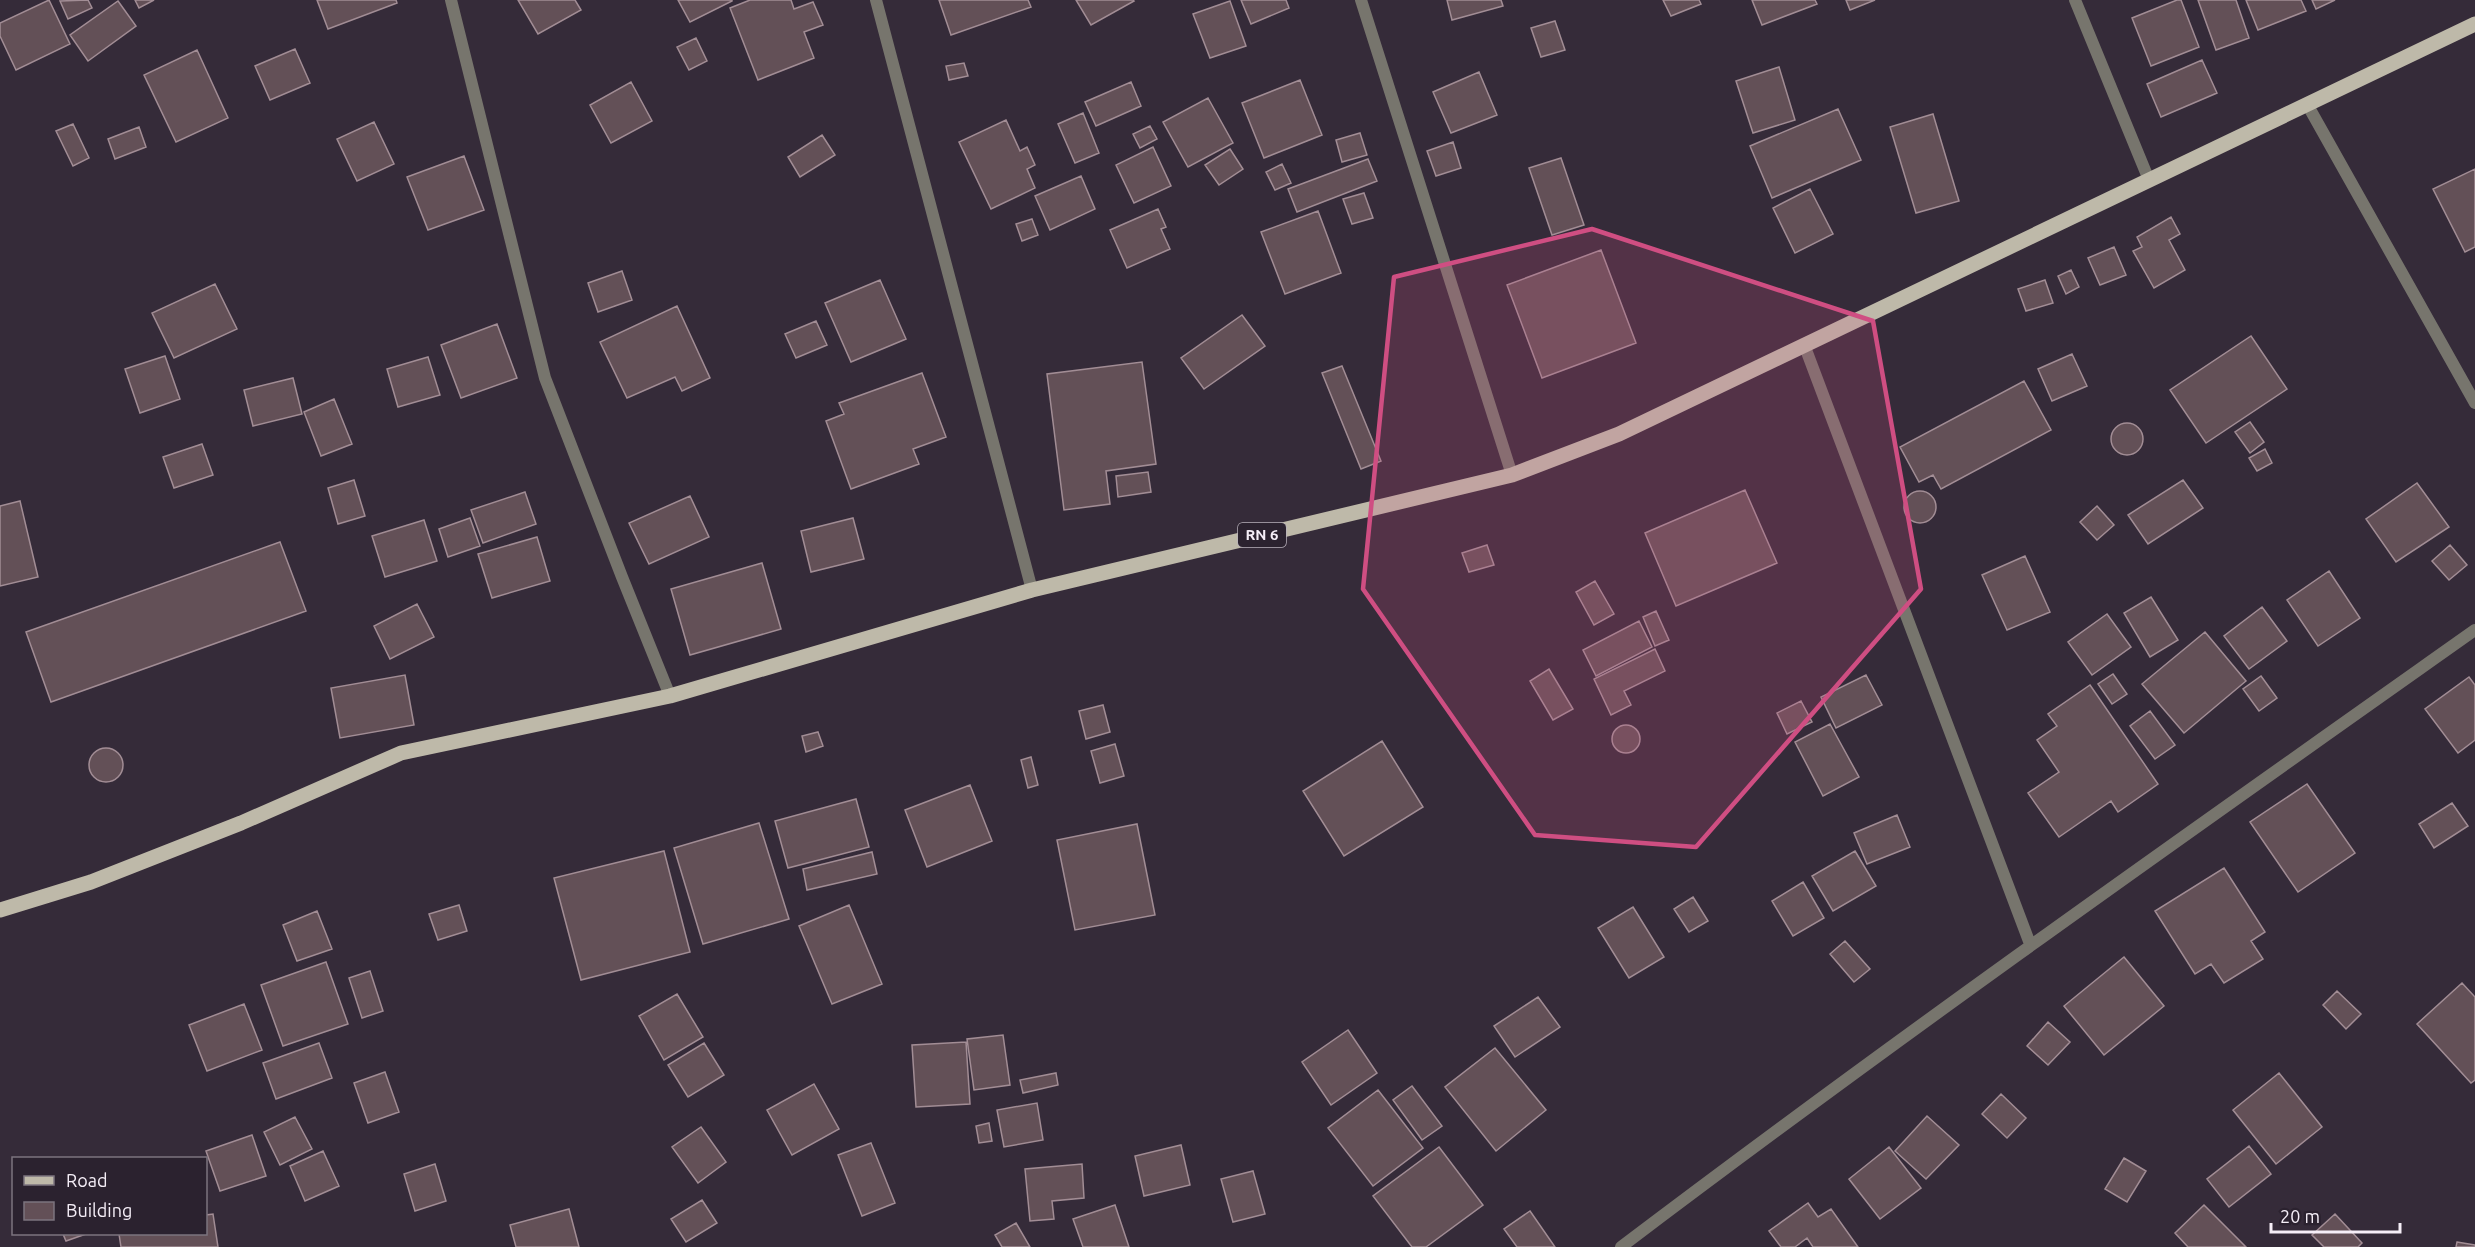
<svg xmlns="http://www.w3.org/2000/svg" width="2475" height="1247" font-family="Ubuntu,sans-serif">
	<style>
		.building { fill: #635057; stroke: #a28d95; stroke-width: 1.5 }
		.lines { fill: none; stroke-linecap: round; stroke-linejoin: round }
		.street { stroke: #77756d; stroke-width: 12 }
		.primary { stroke: #beb9a9; stroke-width: 15 }
		.marked { fill: #cf4e82; fill-opacity: 0.2; stroke: #cf4e82; stroke-width: 4.5; stroke-linejoin: round }
		.labels { text-anchor: middle; stroke-width: 4.5; stroke-linejoin: round; paint-order: stroke }
		.shield { fill: #2b222f; stroke: #b8b1bb; stroke-width: 1.5 }
		.shield-label { font-size: 15px; font-weight: bold; fill: #f5eef7 }
	</style>
	<rect width="100%" height="100%" fill="#352b39"/>
	<path class="building" d="M49 0 70 44 16 70 0 36V23Z
		M88 0 92 8 68 19 60 1Z
		M135 0H154L139 8Z
		M317 0H396L397 3 328 29Z
		M518 0H575L581 10 538 34Z
		M678 0H732V1L690 22Z
		M750 0H791L794 9 813 2 823 25 804 32 814 58 758 80 730 8Z
		M939 0H1028L1031 7 951 35Z
		M1076 0H1133L1134 1 1091 25Z
		M1241 0H1286L1289 8 1251 24Z
		M1447 0H1501L1503 6 1452 20Z
		M1663 0H1699L1701 4 1671 16Z
		M1752 0H1815L1817 4 1762 25Z
		M1846 0H1875L1850 10Z
		M2177 0H2181L2199 47 2151 66 2132 18Z
		M2198 0H2236L2249 38 2216 50Z
		M2246 0H2301L2306 11 2258 30Z
		M2312 0H2335L2316 9Z
		M118 1 136 26 88 61 70 35Z
		M1230 1 1246 46 1210 58 1193 14Z
		M1555 21 1565 50 1541 57 1531 28Z
		M696 38 707 61 689 70 677 47Z
		M295 49 310 83 270 100 255 66Z
		M197 50 228 118 176 142 144 75Z
		M2202 60 2217 93 2161 117 2147 84Z
		M964 63 968 76 949 80 946 66Z
		M1779 67 1795 120 1753 133 1736 81Z
		M1479 72 1497 115 1451 133 1433 92Z
		M1300 80 1322 135 1264 158 1242 103Z
		M631 82 652 121 611 143 590 105Z
		M1131 82 1141 106 1096 126 1085 102Z
		M1208 98 1233 143 1188 167 1163 122Z
		M1838 109 1861 160 1772 198 1750 146Z
		M1083 113 1099 153 1075 163 1058 124Z
		M1933 114 1959 201 1916 213 1890 127Z
		M1006 120 1020 151 1027 147 1035 165 1027 169 1035 188 991 209 959 142Z
		M374 122 394 164 357 181 337 139Z
		M73 124 89 158 73 166 56 131Z
		M1150 126 1157 139 1140 148 1133 134Z
		M139 127 146 147 115 159 108 139Z
		M1360 133 1367 155 1342 162 1336 140Z
		M822 135 835 155 800 177 788 157Z
		M1453 142 1461 168 1436 176 1427 151Z
		M1153 147 1171 186 1134 203 1116 165Z
		M1230 149 1243 169 1219 185 1205 165Z
		M464 156 484 210 428 230 407 177Z
		M1561 158 1584 225 1552 235 1529 168Z
		M1368 159 1377 181 1297 212 1288 189Z
		M1282 164 1291 183 1275 190 1266 172Z
		M2475 169V247L2465 252 2433 189Z
		M1081 176 1095 209 1050 230 1035 196Z
		M1810 189 1833 234 1795 253 1773 208Z
		M1364 193 1373 218 1352 224 1343 199Z
		M1158 209 1166 227 1161 229 1170 249 1127 268 1110 230Z
		M1318 211 1341 273 1285 294 1261 232Z
		M2171 217 2180 234 2169 240 2185 270 2154 288 2133 251 2142 247 2137 237Z
		M1032 219 1038 235 1022 241 1016 224Z
		M2114 247 2126 275 2100 285 2088 258Z
		M1601 250 1636 343 1542 378 1507 285Z
		M2071 270 2079 287 2066 294 2058 276Z
		M622 271 632 300 598 312 588 283Z
		M880 280 906 339 851 362 825 303Z
		M2045 280 2053 303 2026 311 2018 289Z
		M215 284 237 329 174 358 152 313Z
		M677 306 710 378 682 391 675 377 627 398 600 342Z
		M1242 315 1265 346 1204 389 1181 358Z
		M816 321 827 345 796 358 785 334Z
		M497 324 517 378 461 398 441 345Z
		M2251 336 2287 389 2206 443 2170 390Z
		M2072 354 2087 386 2052 401 2038 369Z
		M165 356 180 399 140 413 125 369Z
		M428 357 440 395 398 407 387 369Z
		M1142 362 1156 464 1106 471 1110 504 1064 510 1047 374Z
		M1342 366 1381 461 1361 469 1322 373Z
		M922 373 946 437 913 449 919 464 851 489 826 421 844 414 839 403Z
		M293 378 302 414 253 426 244 390Z
		M2024 381 2051 430 1941 489 1933 475 1919 482 1900 447Z
		M334 399 352 444 321 456 304 412Z
		M2250 422 2264 442 2250 453 2235 432Z
		M2111 439a16 16 0 1 1 32 0a16 16 0 1 1-32 0Z
		M202 444 213 475 174 488 163 457Z
		M2265 449 2272 463 2257 471 2249 458Z
		M1148 472 1151 492 1118 497 1116 476Z
		M354 480 365 516 338 524 328 488Z
		M2183 480 2203 508 2148 544 2128 515Z
		M2417 483 2449 527 2396 562 2366 519Z
		M1745 490 1777 563 1676 606 1645 533Z
		M1904 507a16 16 0 1 1 32 0a16 16 0 1 1-32 0Z
		M525 492 536 524 483 543 471 510Z
		M690 496 709 537 649 564 629 523Z
		M20 501 38 577 0 586V506Z
		M2097 506 2114 525 2097 540 2080 522Z
		M470 518 480 546 448 557 439 529Z
		M853 518 864 559 811 572 801 531Z
		M424 520 437 561 385 577 372 536Z
		M537 537 550 581 492 598 478 554Z
		M280 542 306 611 51 702 26 632Z
		M1487 545 1494 565 1469 572 1462 553Z
		M2450 545 2467 565 2449 580 2432 561Z
		M2025 556 2050 612 2007 630 1982 575Z
		M762 563 781 629 690 655 671 589Z
		M2329 571 2360 618 2318 646 2287 600Z
		M1595 581 1614 614 1594 625 1576 592Z
		M2151 597 2178 640 2150 657 2124 613Z
		M417 604 434 637 390 659 374 626Z
		M2262 607 2287 641 2249 669 2224 636Z
		M1656 611 1669 640 1655 646 1643 617Z
		M2107 614 2131 647 2092 675 2068 642Z
		M1639 621 1652 647 1596 676 1583 650Z
		M2205 632 2246 681 2184 733 2142 684Z
		M1655 649 1665 671 1624 691 1631 705 1611 715 1594 679Z
		M1549 669 1573 709 1553 720 1530 681Z
		M2113 674 2127 694 2112 704 2098 684Z
		M405 675 414 725 340 738 331 688Z
		M1866 675 1882 705 1836 728 1821 697Z
		M2261 676 2277 698 2259 711 2243 689Z
		M2469 677 2475 685V740L2458 753 2425 709Z
		M2090 685 2158 784 2118 812 2111 801 2059 837 2028 793 2059 772 2037 740 2057 726 2048 714Z
		M1801 701 1812 722 1787 734 1777 713Z
		M1103 705 1110 732 1086 739 1079 711Z
		M2150 711 2175 745 2155 759 2130 726Z
		M1830 724 1859 777 1823 796 1795 742Z
		M1612 739a14 14 0 1 1 28 0a14 14 0 1 1-28 0Z
		M818 732 823 746 806 752 802 736Z
		M1382 741 1423 807 1344 856 1303 791Z
		M1115 744 1124 776 1100 783 1091 751Z
		M89 765a17 17 0 1 1 34 0a17 17 0 1 1-34 0Z
		M1031 757 1038 785 1028 788 1021 760Z
		M2307 784 2355 853 2298 892 2250 822Z
		M970 785 992 841 927 867 905 810Z
		M856 799 869 847 788 868 775 821Z
		M2452 803 2468 826 2434 848 2419 824Z
		M1897 815 1910 847 1867 864 1854 833Z
		M759 823 789 919 703 944 674 848Z
		M1137 824 1155 915 1075 930 1057 840Z
		M664 851 690 952 581 980 554 878Z
		M1855 851 1876 886 1833 911 1812 876Z
		M872 852 877 874 807 890 803 869Z
		M2224 868 2265 932 2251 941 2263 959 2224 983 2211 964 2195 974 2155 911Z
		M1803 882 1824 918 1793 936 1772 901Z
		M1693 897 1708 921 1689 932 1674 909Z
		M459 905 467 931 438 940 429 914Z
		M849 905 882 984 832 1004 799 926Z
		M1633 907 1664 957 1629 978 1598 928Z
		M317 911 332 949 297 961 283 925Z
		M1845 941 1870 969 1854 982 1830 954Z
		M2124 957 2164 1006 2104 1055 2064 1006Z
		M326 962 348 1024 283 1046 261 985Z
		M370 971 383 1011 362 1018 349 978Z
		M2462 983 2475 997V1080L2471 1083 2417 1024Z
		M2337 991 2361 1014 2346 1029 2323 1005Z
		M677 994 703 1037 664 1060 639 1016Z
		M1538 997 1560 1027 1515 1057 1494 1026Z
		M244 1004 262 1050 207 1071 189 1025Z
		M2048 1022 2070 1042 2048 1065 2027 1046Z
		M1348 1030 1377 1073 1331 1105 1302 1062Z
		M1003 1035 1010 1085 974 1090 967 1039Z
		M966 1042 970 1104 916 1107 912 1045Z
		M319 1043 332 1078 276 1099 263 1063Z
		M704 1043 724 1075 688 1097 668 1065Z
		M1495 1048 1546 1110 1496 1151 1445 1087Z
		M385 1072 399 1112 368 1123 354 1083Z
		M1056 1073 1058 1085 1023 1093 1020 1080Z
		M2279 1073 2322 1127 2276 1164 2233 1110Z
		M814 1084 839 1129 792 1155 767 1110Z
		M1412 1086 1442 1126 1422 1140 1393 1100Z
		M1378 1090 1423 1148 1373 1186 1328 1128Z
		M2001 1094 2026 1118 2007 1138 1982 1114Z
		M1037 1103 1043 1140 1004 1147 997 1110Z
		M1927 1116 1959 1145 1926 1179 1895 1151Z
		M295 1117 312 1149 280 1165 264 1132Z
		M989 1123 992 1141 979 1143 976 1126Z
		M701 1127 726 1162 698 1183 672 1147Z
		M252 1135 266 1176 220 1191 206 1151Z
		M871 1143 895 1203 862 1216 838 1155Z
		M1181 1145 1190 1185 1144 1196 1135 1156Z
		M2249 1146 2271 1174 2229 1207 2207 1179Z
		M1439 1147 1483 1205 1426 1247H1412L1373 1196Z
		M1889 1147 1921 1188 1880 1219 1849 1179Z
		M323 1151 339 1186 305 1201 290 1166Z
		M2124 1158 2146 1171 2127 1202 2105 1189Z
		M435 1164 446 1201 415 1211 404 1174Z
		M1082 1164 1084 1198 1052 1201 1054 1219 1030 1221 1025 1169Z
		M1253 1171 1265 1214 1233 1222 1221 1179Z
		M702 1200 717 1223 686 1242 671 1219Z
		M1808 1203 1818 1217 1831 1209 1858 1247H1813L1807 1238 1795 1247H1781L1769 1231Z
		M1115 1205 1129 1247H1083L1073 1219Z
		M2204 1205 2246 1247H2188L2175 1233Z
		M569 1209 579 1247H516L510 1225Z
		M1530 1211 1555 1247H1517L1504 1229Z
		M213 1214 218 1247H121L119 1234H206V1215Z
		M2335 1214 2362 1243 2358 1247H2324L2312 1235Z
		M1016 1223 1030 1247H1002L995 1235Z
		M63 1234H86L66 1241Z
		M2457 1242 2475 1245V1247H2456Z"/>
	<g class="lines">
		<path class="street" d="M451 0 545 378 622 577 670 696
			M876 0 1032 590
			M1361 0 1512 475
			M2075 0 2149 180
			M2307 104 2475 403
			M1805 347 2030 944
			M1621 1247C1901 1035 2188 833 2475 630"/>
		<path class="primary" d="M0 910 91 882 241 823 401 753 670 696 1032 590 1512 475 1619 434 2475 24"/>
	</g>
	<path class="marked" d="M1592 229 1873 321 1921 589 1696 847 1535 835 1363 589 1394 277Z"/>
	<g class="labels">
		<rect class="shield" x="1238" y="523" width="48" height="24" rx="4.5"/>
		<g class="shield-label">
			<text x="1262" y="540">RN 6</text>
		</g>
	</g>
	<rect x="12" y="1157" width="195" height="78" fill="#2b222f" stroke="#7c747f" stroke-width="1.5"/>
	<rect x="24" y="1176" width="30" height="9" fill="#beb9a9" stroke="#7c747f" stroke-width="1.5"/>
	<text x="66" y="1187" font-size="18" fill="#f5eef7">Road</text>
	<rect x="24" y="1202" width="30" height="18" fill="#635057" stroke="#7c747f" stroke-width="1.5"/>
	<text x="66" y="1217" font-size="18" fill="#f5eef7">Building</text>
	<path d="M2271 1223v9h129v-9" fill="none" stroke="#f5eef7" stroke-width="3"/>
	<text x="2280" y="1223" font-size="18" fill="#f5eef7" stroke="#2b222f" stroke-width="4.5" paint-order="stroke">20 m</text>
</svg>
